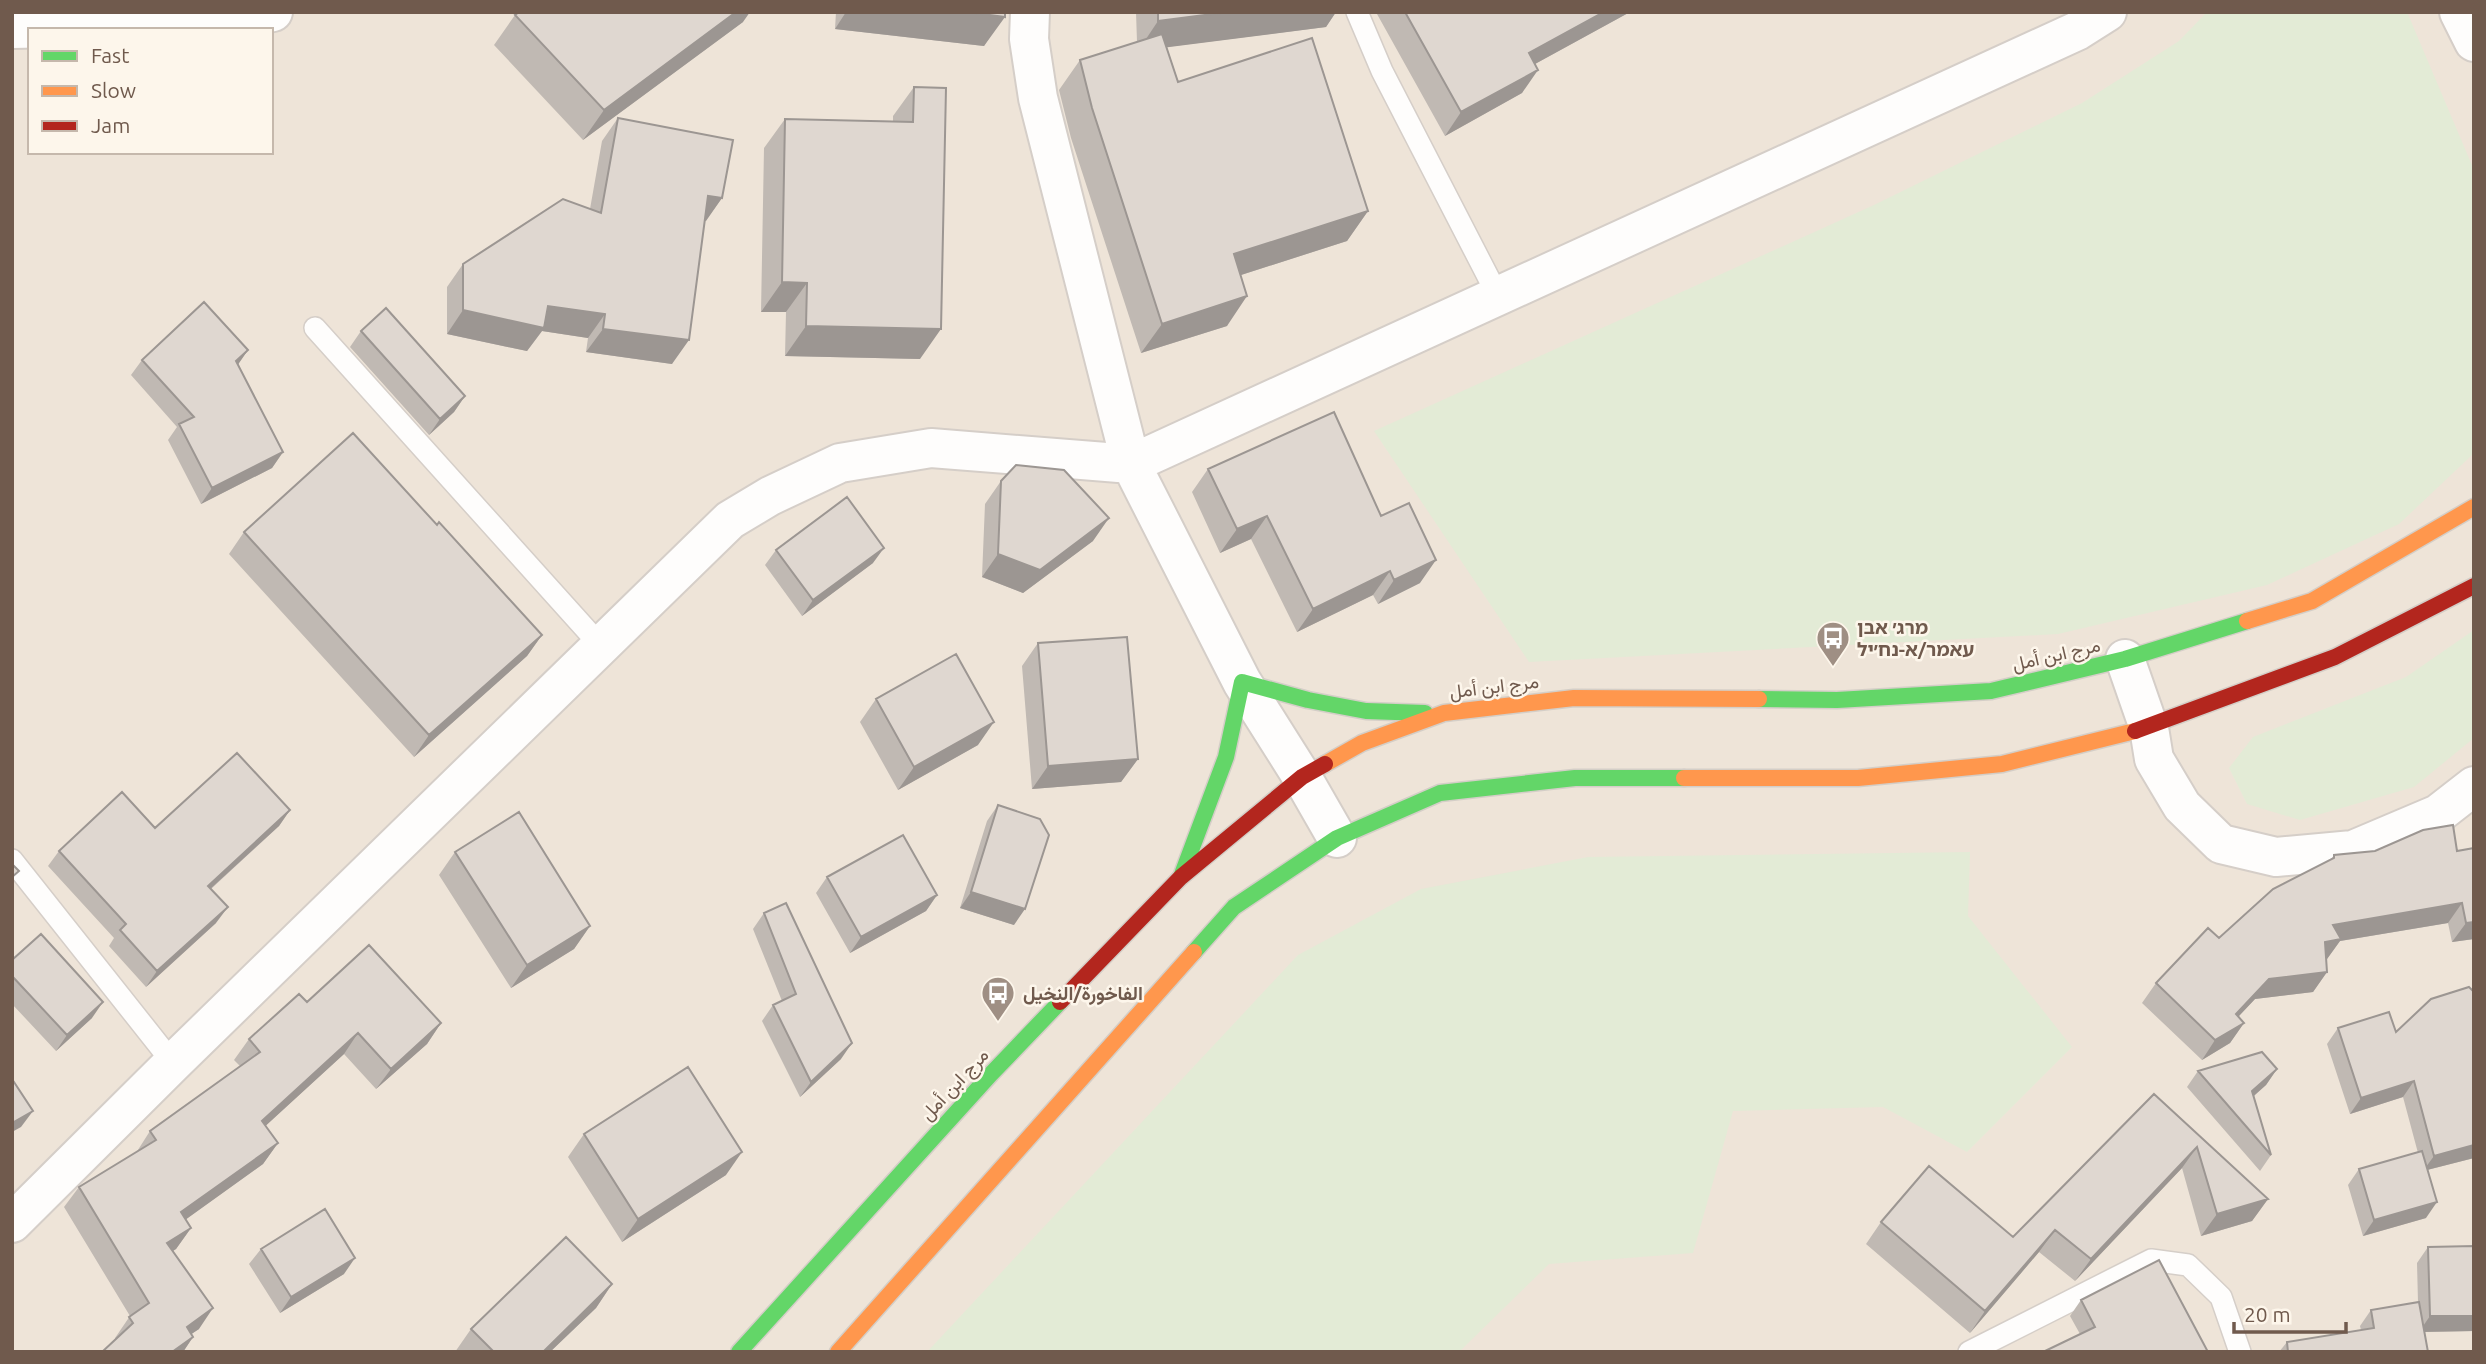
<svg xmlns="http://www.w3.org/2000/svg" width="2486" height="1364" font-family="Ubuntu,Vazirmatn,'Noto Sans Hebrew',sans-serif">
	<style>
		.residential { fill: #eee4d8; fill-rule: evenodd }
		.grass { fill: #e3ebd6 }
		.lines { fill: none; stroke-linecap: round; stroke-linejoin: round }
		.lane-casing { stroke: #d5cec8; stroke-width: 24 }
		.street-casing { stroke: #d5cec8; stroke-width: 42 }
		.fast-casing { stroke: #d4cec7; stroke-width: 19 }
		.slow-casing { stroke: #d4cec7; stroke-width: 19 }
		.jam-casing { stroke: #d4cec7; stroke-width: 19 }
		.lane { stroke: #fefdfc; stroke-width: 21 }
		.street { stroke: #fefdfc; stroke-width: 38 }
		.fast { stroke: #63d668; stroke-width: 16 }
		.slow { stroke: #ff974d; stroke-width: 16 }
		.jam { stroke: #b3261e; stroke-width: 16 }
		.wall { fill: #c0b9b3 }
		.shaded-wall { fill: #9c9692 }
		.building { fill: #dfd7d0; stroke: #9c9692; stroke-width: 2 }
		.labels { text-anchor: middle; stroke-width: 5; stroke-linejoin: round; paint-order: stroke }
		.poi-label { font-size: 19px; font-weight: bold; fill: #705a4d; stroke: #fdf6eb; text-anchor: start }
		.street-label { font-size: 19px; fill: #705a4d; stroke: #fdf6eb }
	</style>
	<rect width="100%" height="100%" fill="#f6f1ea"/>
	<path class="residential" d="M12 12H2474V1352H12ZM30 30H271V152H30Z"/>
	<path class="grass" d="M2207 12H2407L2474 170 2472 455 2399 524 2267 585 2058 634 1529 662 1374 431 1874 205 2082 103 2179 41Z
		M2474 630V738L2414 787 2300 820 2247 804 2229 768 2253 737 2406 677Z
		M1970 852 1968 916 2072 1047 1967 1152 1883 1107 1733 1111 1693 1253 1549 1264 1459 1352H927L1298 955 1421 889 1588 857Z"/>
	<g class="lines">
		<defs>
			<path id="lane" d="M1357 12 1382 71 1498 296
				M315 328 601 646
				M12 860 173 1063
				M1969 1352 2151 1260 2188 1265 2221 1297 2240 1352"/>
			<path id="street" d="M1030 12 1029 39 1038 98 1131 464 1242 682 1302 777 1337 838
				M2459 12 2474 42
				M12 29 208 25 273 12
				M2125 659 2149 728 2154 759 2182 806 2221 844 2276 857 2353 850 2438 814 2474 786
				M12 1223 173 1063 730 520 770 496 840 463 931 448 1131 464 2077 31 2107 12"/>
			<path id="fast" d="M1759 699 1837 700 1991 691 2125 659 2247 621
				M1181 877 1226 757 1242 682 1308 700 1366 711 1425 713
				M1194 952 1234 907 1337 838 1440 793 1575 778H1684
				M739 1352 991 1074 1060 1002"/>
			<path id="slow" d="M2247 621 2312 601 2474 507
				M1325 764 1362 743 1444 713 1574 698 1759 699
				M1684 778H1858L2002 764 2135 731
				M838 1352 1194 952"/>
			<path id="jam" d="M2135 731 2335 657 2474 586
				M1060 1002 1181 877 1302 777 1325 764"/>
		</defs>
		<use href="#lane" class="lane-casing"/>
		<use href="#street" class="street-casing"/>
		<use href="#fast" class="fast-casing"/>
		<use href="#slow" class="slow-casing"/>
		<use href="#jam" class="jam-casing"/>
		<use href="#lane" class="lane"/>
		<use href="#street" class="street"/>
		<use href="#fast" class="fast"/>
		<use href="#slow" class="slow"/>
		<use href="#jam" class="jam"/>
	</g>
	<path class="wall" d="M836 12H1005L984 46 835 29Z
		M1136 12H1336L1326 27 1166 47 1178 82 1368 211 1347 241 1241 275 1227 326 1141 353 1071 138 1059 90 1080 60 1137 42Z
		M1378 12H1630L1535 64 1522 93 1445 136 1377 14Z
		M515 15 743 22 583 140 494 45Z
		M914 87 920 359 785 356 786 312H761L764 148 785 119 893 121V116Z
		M618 118 722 198 705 221 672 364 586 352 588 338 542 331 527 351 447 334V287L463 264 590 209 602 141Z
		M361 331 465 396 454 412 429 435 350 347Z
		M248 350 238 364 283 452 272 468 201 504 168 440 177 427 131 375 142 360Z
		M1208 469 1381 516 1420 583 1378 604 1373 595 1297 632 1251 539 1220 553 1192 492Z
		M1001 481 1093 541 1023 593 982 577 985 504Z
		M437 525 542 635 527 656 414 757 229 554 244 532Z
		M776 550 873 563 802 616 765 565Z
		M1038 643 1138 759 1121 782 1032 789 1022 666Z
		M876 699 978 745 898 790 860 722Z
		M998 805 1014 925 960 908 987 821Z
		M290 810 279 826 211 889 216 923 146 987 109 946 114 938 48 866 59 851 155 828Z
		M2474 848V939L2452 942 2448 923 2340 941 2327 959H2326L2327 972 2313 992 2255 999 2238 1017 2244 1023 2230 1043 2202 1060 2142 1003 2156 983 2330 861 2334 855 2457 851Z
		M455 852 590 926 574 949 511 988 439 875Z
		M827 877 937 895 926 911 850 953 816 893Z
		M764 913 841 1059 800 1097 762 1021 773 1005 782 1001 753 929Z
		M12 960 92 1018 56 1051 12 1004Z
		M2474 992V1158L2427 1170 2426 1218 2363 1236 2348 1185 2359 1169 2418 1153 2403 1097 2350 1114 2327 1044 2338 1028 2396 1032Z
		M307 1002 441 1023 427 1044 376 1089 344 1054 265 1126 278 1143 263 1164 186 1219 191 1228 176 1249 173 1251 199 1329 191 1334 193 1337 183 1352H102L115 1339V1338L130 1316 64 1207 79 1187 136 1153 150 1131 240 1066 234 1060 249 1039Z
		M2277 1069 2266 1085 2254 1096 2271 1155 2260 1171 2187 1087 2198 1071Z
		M2154 1094 2268 1199 2252 1221 2201 1236 2182 1168 2075 1281 2039 1252 1970 1333 1866 1244 1881 1222 2013 1237Z
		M584 1134 726 1175 622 1242 568 1157Z
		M2428 1247 2474 1331 2424 1332 2428 1352H2279L2287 1342 2361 1330 2360 1326 2371 1310 2418 1302 2417 1263Z
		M261 1249 344 1274 280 1313 249 1264Z
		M612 1284 596 1308 550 1352H455L471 1329Z
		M2081 1300 2208 1352 2080 1334 2070 1316Z"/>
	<path class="shaded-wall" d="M736 12H750L743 22 583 140 604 110Z
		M846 12H967L1005 17 984 46 835 29Z
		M1228 12H1336L1326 27 1138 51 1158 21Z
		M1604 12H1630L1513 76 1529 53Z
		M1538 70 1522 93 1445 136 1461 112Z
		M708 196 722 198 706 221 692 219Z
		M1368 211 1347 241 1213 284 1234 254Z
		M782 282 807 283 786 312H761Z
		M1247 296 1227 326 1141 353 1162 324Z
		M548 306 605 314 588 338 542 331 527 351 447 334 463 310Z
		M806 326 941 329 920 359 785 356Z
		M603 329 689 340 672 364 586 352Z
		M248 350 237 366 236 361Z
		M465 396 454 412 429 435 440 419Z
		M283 452 272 468 201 504 212 488Z
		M1267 516 1251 539 1220 553 1237 529Z
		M1109 518 1093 541 1023 593 982 577 998 554Z
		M884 548 873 563 802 616 813 600Z
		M1436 560 1420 583 1378 604 1394 580Z
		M1390 571 1373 595 1297 632 1313 609Z
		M542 635 527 656 414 757 429 735Z
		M994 722 978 745 898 790 914 767Z
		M1138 759 1121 782 1032 789 1048 766Z
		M290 810 279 826 197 901 208 886Z
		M971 892 1025 909 1014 925 960 908Z
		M937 895 926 911 850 953 861 937Z
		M2462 903 2448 923 2340 941 2327 959 2311 961 2333 925Z
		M228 907 216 923 146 987 157 971Z
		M2474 922V939L2452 942 2466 923Z
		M590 926 574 949 511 988 527 965Z
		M2327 972 2313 992 2255 999 2222 1034 2236 1014 2269 979Z
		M103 1002 92 1018 56 1051 67 1035Z
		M441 1023 427 1044 376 1089 391 1069Z
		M2244 1023 2230 1043 2202 1060 2215 1040Z
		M358 1033 344 1054 248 1142 262 1121Z
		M852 1043 841 1059 800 1097 811 1082Z
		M2277 1069 2266 1085 2241 1107 2252 1091Z
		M2414 1081 2403 1097 2350 1114 2361 1098Z
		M33 1111 21 1127 12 1132V1123Z
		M278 1143 263 1164 167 1233 181 1212Z
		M2474 1145V1158L2423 1171 2434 1156Z
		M2197 1147 2182 1168 2075 1281 2091 1259Z
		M742 1152 726 1175 622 1242 638 1219Z
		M2268 1199 2252 1221 2201 1236 2217 1214Z
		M2437 1202 2426 1218 2363 1236 2374 1220Z
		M191 1228 176 1249 153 1263 167 1243Z
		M2055 1230 2039 1252 1970 1333 1985 1311Z
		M355 1258 344 1274 280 1313 291 1297Z
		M612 1284 596 1308 550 1352H543Z
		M213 1308 199 1329 172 1347 187 1327Z
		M2430 1316H2474V1331L2419 1332Z
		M193 1337 183 1352H172Z"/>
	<path class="building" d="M519 12H736L604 110 515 15Z
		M967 12H1005V17Z
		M1158 12H1228L1158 21Z
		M1405 12H1604L1529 53 1538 70 1461 112Z
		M1162 34 1178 82 1312 38 1368 211 1234 254 1247 296 1162 324 1092 108 1080 60Z
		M914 87 946 88 941 329 806 326 807 283 782 282 785 119 913 122Z
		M618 118 733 140 722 198 708 196 689 340 603 329 605 314 548 306 544 328 463 310V264L563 199 601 213Z
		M204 302 248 350 236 361 283 452 212 488 179 424 194 417 142 360Z
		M386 308 465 396 440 419 361 331Z
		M1334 412 1381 516 1409 503 1436 560 1394 580 1390 571 1313 609 1267 516 1237 529 1208 469Z
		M353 433 437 525 439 522 542 635 429 735 244 532Z
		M1016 465 1064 470 1109 518 1040 570 998 554 1001 481Z
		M847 497 884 548 813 600 776 550Z
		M1127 637 1138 759 1048 766 1038 643Z
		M956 654 994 722 914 767 876 699Z
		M237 753 290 810 208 886 228 907 157 971 120 930 126 924 59 851 122 792 155 828Z
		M998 805 1040 819 1049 835 1025 909 971 892Z
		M519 812 590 926 527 965 455 852Z
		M2453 825 2457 851 2474 848V922L2466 923 2462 903 2333 925 2341 939 2325 942 2327 972 2269 979 2236 1014 2244 1023 2215 1040 2156 983 2208 928 2219 938 2273 889 2334 858V855L2375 851 2423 830Z
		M903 835 937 895 861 937 827 877Z
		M12 864 19 871 12 877Z
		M786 903 852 1043 811 1082 773 1005 796 994 764 913Z
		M41 934 103 1002 67 1035 12 976V960Z
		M369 945 441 1023 391 1069 358 1033 262 1121 278 1143 181 1212 191 1228 167 1243 213 1308 187 1327 193 1337 172 1352H102L133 1323 129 1317 149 1303 79 1187 156 1140 150 1131 260 1052 249 1039 299 994 307 1002Z
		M2469 987 2474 992V1145L2434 1156 2414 1081 2361 1098 2338 1028 2389 1012 2396 1032 2431 999Z
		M2262 1052 2277 1069 2252 1091 2271 1155 2198 1071Z
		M688 1067 742 1152 638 1219 584 1134Z
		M12 1079 33 1111 12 1123Z
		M2154 1094 2268 1199 2217 1214 2197 1147 2091 1259 2055 1230 1985 1311 1881 1222 1929 1166 2013 1237Z
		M2422 1151 2437 1202 2374 1220 2359 1169Z
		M325 1209 355 1258 291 1297 261 1249Z
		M566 1237 612 1284 543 1352H494L471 1329Z
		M2474 1246V1316H2430L2428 1247Z
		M2159 1260 2208 1352H2043L2095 1327 2081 1300Z
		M2419 1302 2428 1352H2288L2287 1342 2374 1328 2371 1310Z"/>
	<defs>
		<symbol id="bus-pin" viewBox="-11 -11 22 30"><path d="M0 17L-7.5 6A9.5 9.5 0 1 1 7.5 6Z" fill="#9f8f84" stroke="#fdf6eb"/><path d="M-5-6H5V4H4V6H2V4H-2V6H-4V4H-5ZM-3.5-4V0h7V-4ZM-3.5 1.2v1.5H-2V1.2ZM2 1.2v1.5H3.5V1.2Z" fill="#fff"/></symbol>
	</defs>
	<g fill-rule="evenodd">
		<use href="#bus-pin" x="1814" y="619" width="38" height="52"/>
		<use href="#bus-pin" x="979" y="974" width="38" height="52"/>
	</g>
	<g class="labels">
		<g class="poi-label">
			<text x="1857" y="634">מרג׳ אבן<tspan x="1857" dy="22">עאמר/א-נח׳יל</tspan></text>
			<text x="1023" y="1000">الفاخورة/النخيل</text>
		</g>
		<g class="street-label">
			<text transform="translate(2056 654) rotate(-13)" y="7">مرج ابن أمل</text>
			<text transform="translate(1494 686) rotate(-7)" y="7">مرج ابن أمل</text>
			<text transform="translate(954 1084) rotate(-47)" y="7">مرج ابن أمل</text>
		</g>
	</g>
	<rect width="2486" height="1364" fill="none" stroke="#705a4d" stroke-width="28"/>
	<rect x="28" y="28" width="245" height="126" fill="#fdf6eb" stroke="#c5b8ac" stroke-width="2"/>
	<rect x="42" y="51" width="35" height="10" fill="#63d668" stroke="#c5b8ac" stroke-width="2"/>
	<text x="91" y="63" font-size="21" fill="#705a4d">Fast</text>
	<rect x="42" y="86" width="35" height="10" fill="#ff974d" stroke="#c5b8ac" stroke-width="2"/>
	<text x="91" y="98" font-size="21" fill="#705a4d">Slow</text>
	<rect x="42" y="121" width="35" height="10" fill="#b3261e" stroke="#c5b8ac" stroke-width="2"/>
	<text x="91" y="133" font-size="21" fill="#705a4d">Jam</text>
	<path d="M2234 1322v10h112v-10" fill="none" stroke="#705a4d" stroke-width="3.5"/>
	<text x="2244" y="1322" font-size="21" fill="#705a4d" stroke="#fdf6eb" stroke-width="5" paint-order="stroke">20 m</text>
</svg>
